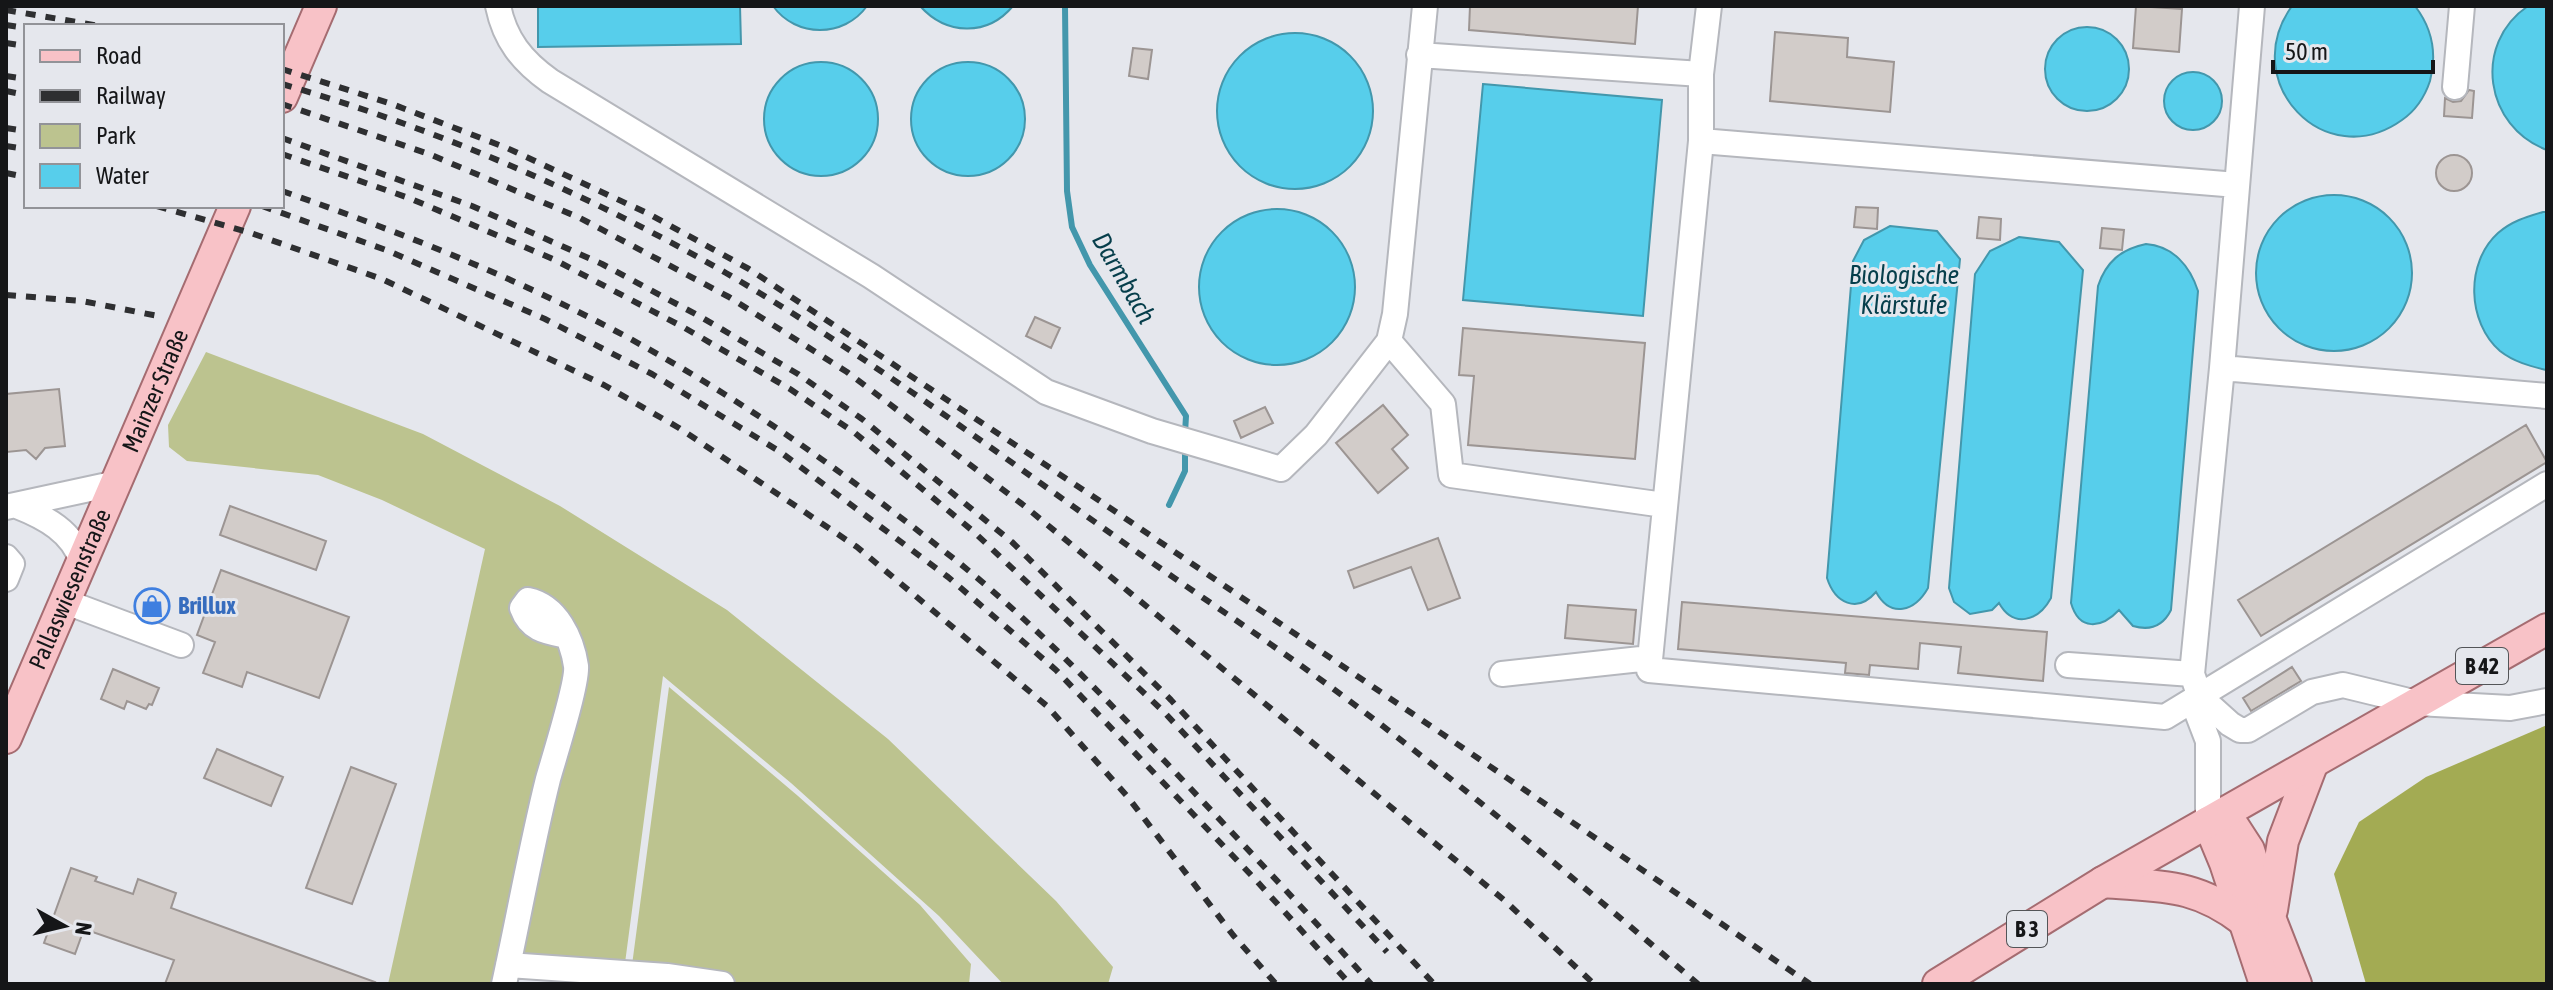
<svg xmlns="http://www.w3.org/2000/svg" width="2553" height="990" font-family="'Asap Condensed',sans-serif">
	<style>
		.green { fill: #bcc38f }
		.forest { fill: #a3ab53 }
		.water { fill: #57ceeb; stroke: #4397ac; stroke-width: 2 }
		.lines { fill: none; stroke-linecap: round; stroke-linejoin: round }
		.stream { stroke: #4397ac; stroke-width: 6 }
		.building { fill: #d2ccc9; stroke: #9c9593; stroke-width: 2 }
		.minor-casing { stroke: #b5b7bd; stroke-width: 28 }
		.major-casing { stroke: #a56c71; stroke-width: 34 }
		.minor { stroke: #fff; stroke-width: 24 }
		.major { stroke: #f8c2c7; stroke-width: 30 }
		.rail { stroke: #2e2f31; stroke-width: 6; stroke-dasharray: 10 10; stroke-linecap: butt }
		.labels { text-anchor: middle; stroke-width: 6; stroke-linejoin: round; paint-order: stroke }
		.shield { fill: #e5e7ed; stroke: #535558; stroke-width: 2 }
		.shield-label { font-size: 22px; font-weight: bold; fill: #151618 }
		.street-label { font-size: 24px; fill: #151618; stroke: #e5e7ed }
		.shop-label { font-size: 24px; font-weight: bold; fill: #366cbe; stroke: #e5e7ed; text-anchor: start }
		.water-label { font-size: 26px; font-style: italic; fill: #063e4b; stroke: #e5e7ed }
	</style>
	<rect width="100%" height="100%" fill="#e5e7ed"/>
	<path class="green" d="M206 352 423 434 560 506 727 610 888 739 1056 901 1113 967 1108 984H1003L939 916 791 783 663 676 625 963 505 955 497 984H388L485 549 382 500 318 475 187 461 169 447 168 425Z
		M669 687 798 796 920 905 971 964 969 984H732L632 965Z"/>
	<path class="forest" d="M2547 725V984H2366L2334 874 2359 822 2426 777Z"/>
	<path class="water" d="M538 6H740L741 44 538 47Z
		M773 6H867C844 38 796 38 773 6Z
		M920 6H1013C987 37 946 35 920 6Z
		M2292 6H2415C2432 28 2437 54 2430 81 2425 96 2415 111 2402 120 2325 175 2237 82 2292 6Z
		M2528 6H2547V150C2485 127 2472 44 2528 6Z
		M2045 69a42 42 0 1 1 84 0a42 42 0 1 1-84 0Z
		M1217 111a78 78 0 1 1 156 0a78 78 0 1 1-156 0Z
		M911 119a57 57 0 1 1 114 0a57 57 0 1 1-114 0Z
		M764 119a57 57 0 1 1 114 0a57 57 0 1 1-114 0Z
		M2164 101a29 29 0 1 1 58 0a29 29 0 1 1-58 0Z
		M1483 84 1662 100 1643 316 1463 300Z
		M2256 273a78 78 0 1 1 156 0a78 78 0 1 1-156 0Z
		M1199 287a78 78 0 1 1 156 0a78 78 0 1 1-156 0Z
		M2543 212H2547L2546 370C2530 366 2514 362 2500 351 2467 322 2465 263 2498 233 2512 221 2526 217 2543 212Z
		M1890 226 1937 231 1960 259 1928 588C1915 611 1891 619 1876 592 1857 614 1835 603 1827 578L1853 261 1864 240Z
		M2019 237 2059 242 2083 270 2051 598C2038 622 2013 628 1999 603L1992 610 1970 614 1954 602 1949 588 1975 274 1990 251Z
		M2146 244C2173 246 2190 266 2198 291L2171 610C2163 626 2150 631 2133 626L2119 610C2101 629 2079 631 2071 603L2098 286C2106 262 2121 249 2146 244Z"/>
	<g class="lines">
		<path class="stream" d="M1065 6 1067 191 1072 227 1090 265 1186 416 1185 433
			M1169 505 1185 471V448"/>
	</g>
	<path class="building" d="M1470 6H1638L1635 44 1469 30Z
		M2136 6 2182 9 2179 52 2133 48Z
		M1775 32 1848 38 1847 57 1894 62 1890 112 1770 101Z
		M1133 48 1152 50 1148 79 1129 76Z
		M2469 90 2474 91 2472 118 2444 116 2445 98 2453 102 2461 101Z
		M2436 173a18 18 0 1 1 36 0a18 18 0 1 1-36 0Z
		M1856 207 1878 208 1877 229 1854 227Z
		M1979 217 2001 219 2000 240 1977 238Z
		M2102 228 2124 230 2122 250 2100 248Z
		M1035 317 1060 328 1051 348 1026 336Z
		M1463 328 1645 343 1635 459 1468 445 1474 376 1459 375Z
		M59 389 65 446 45 448 36 459 26 450 7 452 6 394Z
		M1383 405 1408 435 1392 449 1408 468 1378 493 1336 443Z
		M1265 407 1273 423 1241 438 1234 421Z
		M2526 425 2547 462 2261 636 2238 600Z
		M230 506 326 541 316 570 220 535Z
		M1438 538 1460 598 1428 610 1411 567 1354 588 1348 571Z
		M221 570 349 617 319 698 247 672 242 687 203 673 215 642 197 635Z
		M1682 602 2047 632 2043 681 1958 673 1961 647 1920 643 1918 669 1870 665 1869 675 1845 673 1846 663 1678 649Z
		M1568 605 1636 610 1633 644 1565 638Z
		M2292 667 2301 681 2251 711 2243 698Z
		M113 669 159 688 152 705 149 704 146 709 127 701 124 709 101 699Z
		M217 749 283 777 271 806 204 778Z
		M351 767 396 784 352 904 306 888Z
		M71 868 97 877 95 881 133 894 138 879 176 893 171 908 375 982 374 984H165L174 960 84 929 75 954 44 943Z"/>
	<g class="lines">
		<defs>
			<path id="minor" d="M498 6C505 40 522 61 550 81L871 276 1046 392 1152 431 1281 469 1316 435 1389 341 1395 314 1425 6
				M1709 6 1701 74V141L1649 670 2165 717 2547 484
				M2252 6 2222 368 2192 674 2200 697 2230 724 2240 730H2248L2312 692 2343 685 2417 703 2510 708 2547 701
				M1419 55 1701 74
				M2455 87 2462 6
				M1701 141 2237 185
				M1389 341 1443 404 1451 475 1664 505
				M2222 368 2547 396
				M17 506C45 517 73 532 82 562
				M6 507 117 483
				M6 557 12 564 6 579
				M66 602 181 645
				M2068 665 2192 674
				M1502 674 1650 658
				M2193 702 2208 741V822
				M508 965 667 976 722 984
				M504 984C519 916 531 847 548 779 554 758 578 682 576 666 572 639 557 606 528 600L522 608C530 630 546 632 567 636"/>
			<g id="major">
				<path d="M282 97 321 6"/>
				<path id="s1" d="M6 738 235 206"/>
				<path d="M2225 813 2249 850 2271 920 2296 984"/>
				<path d="M2208 822 2225 863 2265 984"/>
				<path d="M2103 882C2162 887 2195 883 2244 921"/>
				<path d="M2272 910 2283 841 2312 765"/>
				<path d="M1938 984 2103 882 2547 629"/>
			</g>
		</defs>
		<use href="#minor" class="minor-casing"/>
		<use href="#major" class="major-casing"/>
		<use href="#minor" class="minor"/>
		<use href="#major" class="major"/>
		<path class="rail" d="M6 10 100 26
			M6 25 26 28
			M6 43 26 46
			M282 69 392 104 507 148 647 213 749 269 1091 495 1810 984
			M6 76 26 79
			M282 84C437 129 587 193 726 273 863 353 991 448 1120 540 1200 597 1284 651 1363 711 1478 798 1588 890 1698 984
			M6 91 26 95
			M282 104 429 154 580 218 729 297 847 372 1022 504 1504 900 1594 984
			M6 128 26 131
			M282 138 472 206 602 264 701 317 798 374 862 419 1012 542 1171 700 1434 984
			M6 146 26 149
			M282 154 409 198 553 259 683 327 790 389 855 433 974 532 1163 711 1387 952
			M6 173 26 177
			M282 191C411 236 541 287 659 355 765 415 863 487 958 562 1035 624 1107 700 1175 772 1241 842 1307 912 1371 984
			M157 206 251 233 382 279 604 385 679 428 857 547 1047 706 1127 796 1233 935 1276 984
			M262 206 386 250 545 319 652 374 779 451 948 577 1056 670 1253 877 1350 984
			M6 295 82 301 163 317"/>
	</g>
	<defs>
		<symbol id="shop-ring" viewBox="-11 -11 22 22"><circle r="9.5" fill="#e5e7ed" stroke="#3f7fe0" stroke-width="1.5"/><path d="M-5-2.5h2.3a2.7 3.5 0 0 1 5.4 0H5L5.5 6h-11ZM-1.5-2.5h3a1.5 2.3 0 0 0-3 0Z" fill="#3f7fe0"/></symbol>
	</defs>
	<g fill-rule="evenodd">
		<use href="#shop-ring" x="132" y="586" width="40" height="40"/>
	</g>
	<g class="labels">
		<g class="shield">
			<rect x="2456" y="648" width="52" height="36" rx="6"/>
			<rect x="2007" y="911" width="40" height="36" rx="6"/>
		</g>
		<g class="shield-label">
			<text x="2482" y="674">B 42</text>
			<text x="2027" y="937">B 3</text>
		</g>
		<g class="street-label">
			<text dy="8" stroke="none"><textPath href="#s1" startOffset="378">Mainzer Straße</textPath></text>
			<text dy="8" stroke="none"><textPath href="#s1" startOffset="162">Pallaswiesenstraße</textPath></text>
		</g>
		<g class="shop-label">
			<text x="178" y="614">Brillux</text>
		</g>
		<g class="water-label">
			<text x="1904" y="284">Biologische<tspan x="1904" dy="30">Klärstufe</tspan></text>
			<text transform="translate(1124 278) rotate(60)" y="9">Darmbach</text>
		</g>
	</g>
	<rect width="2553" height="990" fill="none" stroke="#151618" stroke-width="16"/>
	<rect x="24" y="24" width="260" height="184" fill="#e5e7ed" stroke="#929398" stroke-width="2"/>
	<rect x="40" y="50" width="40" height="12" fill="#f8c2c7" stroke="#929398" stroke-width="2"/>
	<text x="96" y="64" font-size="24" fill="#151618">Road</text>
	<rect x="40" y="90" width="40" height="12" fill="#2e2f31" stroke="#929398" stroke-width="2"/>
	<text x="96" y="104" font-size="24" fill="#151618">Railway</text>
	<rect x="40" y="124" width="40" height="24" fill="#bcc38f" stroke="#929398" stroke-width="2"/>
	<text x="96" y="144" font-size="24" fill="#151618">Park</text>
	<rect x="40" y="164" width="40" height="24" fill="#57ceeb" stroke="#929398" stroke-width="2"/>
	<text x="96" y="184" font-size="24" fill="#151618">Water</text>
	<g transform="translate(64 926) rotate(98)" stroke="#e5e7ed" stroke-width="6" paint-order="stroke">
	<path d="M0-6L14 30L0 20L-14 30Z" fill="#151618"/>
	<text y="-12" font-size="22" font-weight="bold" text-anchor="middle" fill="#151618">N</text>
	</g>
	<path d="M2273 60v12h160v-12" fill="none" stroke="#151618" stroke-width="4"/>
	<text x="2285" y="60" font-size="24" fill="#151618" stroke="#e5e7ed" stroke-width="6" paint-order="stroke">50 m</text>
</svg>
